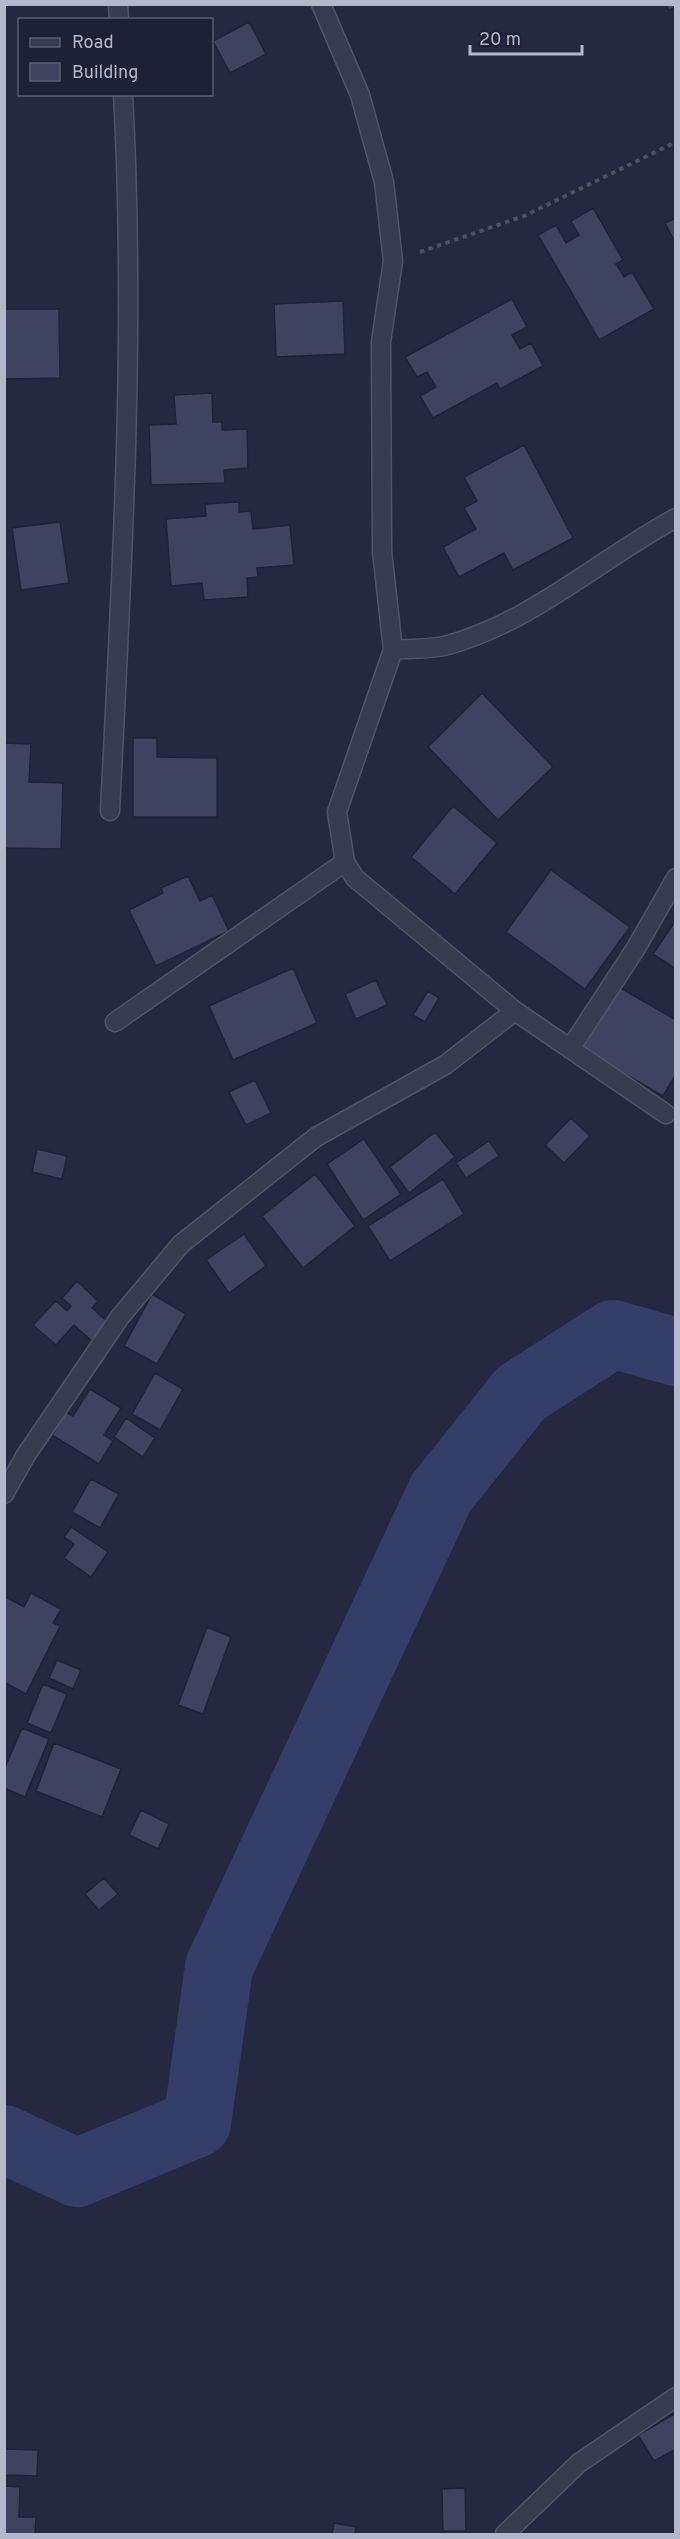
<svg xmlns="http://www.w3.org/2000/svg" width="680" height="2539" font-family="Overpass,sans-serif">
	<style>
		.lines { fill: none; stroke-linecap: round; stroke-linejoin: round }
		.river { stroke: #353e67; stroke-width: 68 }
		.building { fill: #3e445f; stroke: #1f2338; stroke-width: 1.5 }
		.minor-casing { stroke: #505468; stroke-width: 21 }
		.path { stroke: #44555f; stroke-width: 4; stroke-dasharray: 4.5 4.5; stroke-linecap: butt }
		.minor { stroke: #393c51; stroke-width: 18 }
	</style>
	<rect width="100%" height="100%" fill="#242941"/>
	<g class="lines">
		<path class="river" d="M4 2139 77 2173 197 2123 219 1967 441 1493 521 1393 613 1334 676 1352"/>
	</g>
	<path class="building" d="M666 4H676V7L669 10Z
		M249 22 266 54 230 73 213 41Z
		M593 208 623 260 616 264 624 277 632 272 654 309 599 340 538 235 556 225 566 243 579 235 571 221Z
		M676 218V244L665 223Z
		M512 299 527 327 512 335 520 349 531 343 543 366 500 389 497 383 433 418 420 396 436 387 427 372 417 377 405 357Z
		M343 301 345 354 276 357 274 304Z
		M4 309H59L60 378 4 379Z
		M212 393 213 422H222V430L247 429 248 468 224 470 225 483 151 485 149 425 176 424 174 395Z
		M524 445 573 538 513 570 504 553 459 577 443 547 476 529 464 508 477 501 464 477Z
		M239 502V512L251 511 253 529 290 525 294 565 257 568 258 577 247 578 248 597 204 600 202 583 171 586 166 519 206 516 205 504Z
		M60 522 69 583 21 590 12 528Z
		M482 693 553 767 498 820 428 747Z
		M133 738H157V757L217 758V817H133Z
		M4 743 31 744 29 782 63 783 61 849 4 848Z
		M453 806 497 843 455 894 411 857Z
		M551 870 630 927 585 989 506 932Z
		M188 876 200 901 212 895 229 931 156 966 129 910 163 893 161 888Z
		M676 920V969L653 954Z
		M293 968 317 1023 233 1060 209 1006Z
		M376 980 387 1005 356 1019 345 994Z
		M617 986 676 1020V1074L663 1096 581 1049Z
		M428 991 439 998 425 1022 413 1015Z
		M255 1080 271 1113 246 1125 229 1092Z
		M571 1118 590 1136 564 1163 545 1145Z
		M435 1132 455 1157 409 1193 390 1167Z
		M364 1139 401 1194 363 1220 327 1164Z
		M489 1141 499 1156 466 1178 456 1163Z
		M37 1149 67 1156 62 1179 32 1172Z
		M315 1174 355 1226 303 1268 262 1216Z
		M443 1179 464 1214 390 1261 368 1226Z
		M244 1234 266 1266 229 1293 206 1260Z
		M77 1281 98 1301 92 1308 110 1324 93 1342 74 1325 56 1345 33 1325 56 1301 67 1311 71 1306 62 1298Z
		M152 1294 186 1314 157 1364 124 1346Z
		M155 1373 183 1389 160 1430 132 1414Z
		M90 1389 121 1408 104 1435 113 1441 99 1464 52 1435 66 1412 73 1416Z
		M126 1418 155 1438 143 1457 114 1437Z
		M91 1479 119 1494 100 1528 72 1512Z
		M71 1527 108 1552 91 1577 64 1558 74 1544 64 1537Z
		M31 1593 61 1609 53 1623 60 1626 26 1694 4 1682V1596L24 1607Z
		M207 1627 231 1637 203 1714 178 1705Z
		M57 1660 81 1670 73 1689 49 1678Z
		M43 1684 67 1694 51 1733 27 1723Z
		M22 1728 49 1739 25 1797 4 1788V1770Z
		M54 1743 121 1769 102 1817 36 1791Z
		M141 1810 169 1824 158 1849 129 1835Z
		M104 1878 118 1894 99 1910 85 1894Z
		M676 2413V2449L654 2461 638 2435Z
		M4 2449 38 2450 37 2476 4 2475Z
		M4 2486 20 2487 19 2517H36L35 2534H4Z
		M465 2488 466 2531H443L442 2489Z
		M334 2523 356 2527 355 2534H332Z"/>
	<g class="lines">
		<defs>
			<path id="minor" d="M118 4 119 20
				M321 4 360 95 384 182 393 261 381 342 382 551 393 650 337 812 345 862 355 878 515 1011 666 1114
				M393 650C410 648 431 650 448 645 532 622 600 559 676 518
				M110 811C122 572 136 333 123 94
				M115 1022 345 862
				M570 1049 636 948 676 878
				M4 1494 26 1455 120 1317 181 1244 316 1137 445 1065 515 1011
				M505 2534 579 2463 676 2397"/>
		</defs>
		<use href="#minor" class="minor-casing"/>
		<path class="path" d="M420 252 524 216 676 142"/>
		<use href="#minor" class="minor"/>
	</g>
	<rect width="680" height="2539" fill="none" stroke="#b5b8cb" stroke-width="12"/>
	<rect x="18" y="18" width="195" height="78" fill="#1d2136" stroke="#5a5d72" stroke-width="1.5"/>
	<rect x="30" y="38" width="30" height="9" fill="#393c51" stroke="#5a5d72" stroke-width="1.5"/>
	<text x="72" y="48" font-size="18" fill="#b5b8cb">Road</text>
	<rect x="30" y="63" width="30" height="18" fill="#3e445f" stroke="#5a5d72" stroke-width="1.5"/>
	<text x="72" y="78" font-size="18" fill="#b5b8cb">Building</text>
	<path d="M470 45v9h112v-9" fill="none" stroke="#b5b8cb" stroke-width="3"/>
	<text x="479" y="45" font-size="18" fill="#b5b8cb" stroke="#1d2136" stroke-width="4.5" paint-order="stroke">20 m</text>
</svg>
